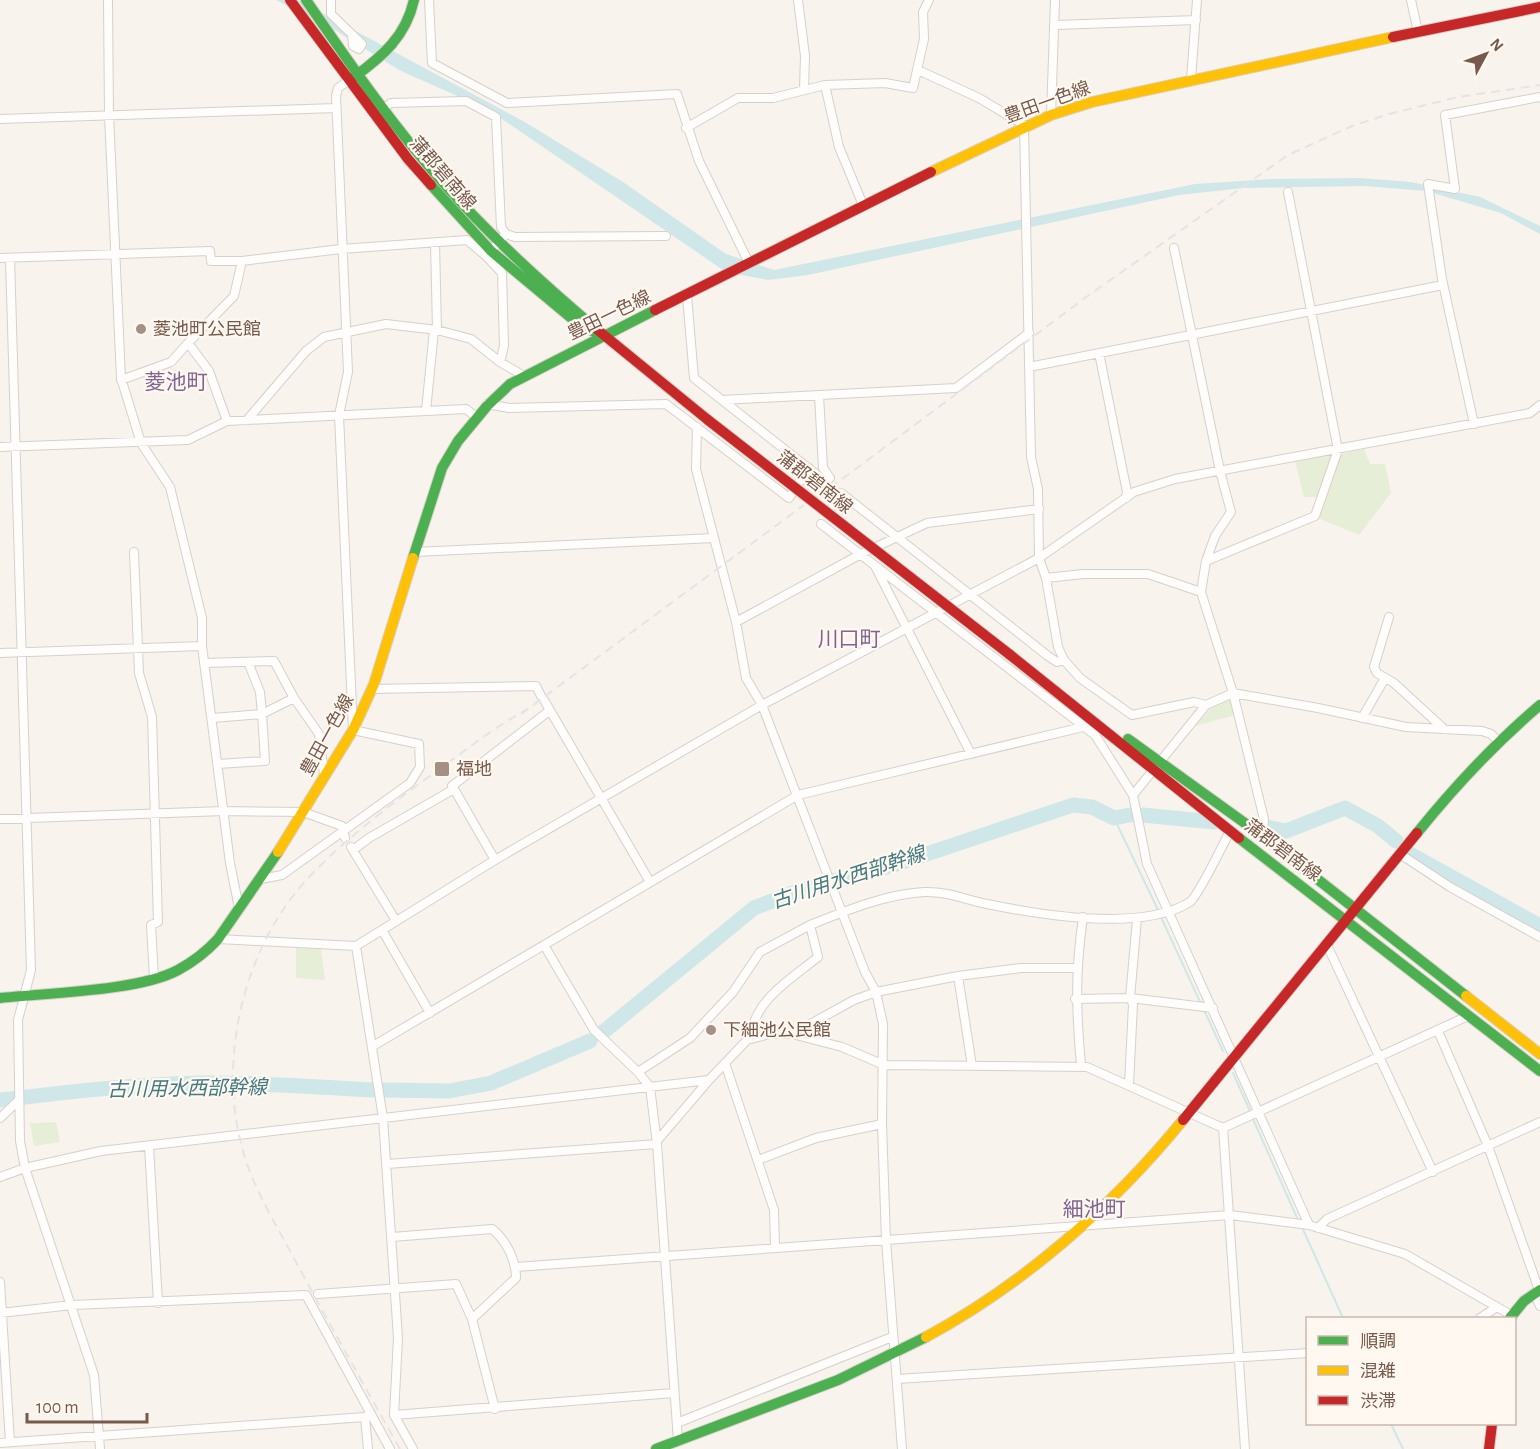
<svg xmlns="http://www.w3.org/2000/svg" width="1540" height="1449" font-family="'Alegreya Sans','Noto Sans JP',sans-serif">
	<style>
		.green { fill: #e6eed8 }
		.water { fill: #cfe7e8 }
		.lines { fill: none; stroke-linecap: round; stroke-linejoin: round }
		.stream { stroke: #cfe7e8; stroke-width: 2 }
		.river { stroke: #cfe7e8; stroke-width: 15 }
		.street-casing { stroke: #d7d0ca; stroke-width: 10 }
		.fast-casing { stroke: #d8d0ca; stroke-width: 12 }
		.slow-casing { stroke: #d8d0ca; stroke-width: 12 }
		.jam-casing { stroke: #d8d0ca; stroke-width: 12 }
		.street { stroke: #fefdfc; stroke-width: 8 }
		.fast { stroke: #4caf50; stroke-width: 10 }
		.slow { stroke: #ffc107; stroke-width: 10 }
		.jam { stroke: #c62828; stroke-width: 10 }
		.rail { stroke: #e5e3e6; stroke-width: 2; stroke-dasharray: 9 6; stroke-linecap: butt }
		.jam-bridge-casing { stroke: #d8d0ca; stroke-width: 12; stroke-linecap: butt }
		.jam-bridge { stroke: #c62828; stroke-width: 10 }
		.poi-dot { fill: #a49085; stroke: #fff8f0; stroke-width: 2 }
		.labels { text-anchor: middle; stroke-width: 4.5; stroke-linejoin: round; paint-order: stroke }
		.street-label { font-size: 18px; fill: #775a4d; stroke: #fff8f0 }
		.poi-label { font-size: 18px; fill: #775a4d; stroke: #fff8f0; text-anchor: start }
		.water-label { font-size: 20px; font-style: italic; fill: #437b83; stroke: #fff8f0 }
		.quarter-label { font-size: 21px; fill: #816593; stroke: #fff8f0 }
	</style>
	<rect width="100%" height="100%" fill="#f8f3ed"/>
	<path class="green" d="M1364 449 1370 464H1385L1391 493 1359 535 1318 518 1340 454Z
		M1334 453 1321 497H1304L1295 461Z
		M1231 697 1235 715 1195 726 1217 702Z
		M296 948 321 949 325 980 296 978Z
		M56 1122 60 1142 34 1146 30 1123Z"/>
	<path class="water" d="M276 0H298L523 121 623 182 726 254 774 270 1195 184 1271 179 1360 178 1411 182 1480 197 1540 226V234L1501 213 1426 191 1365 186 1244 188 1179 195 808 275 768 280 726 272 505 121 475 104 399 70 330 27Z"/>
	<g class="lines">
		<path class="stream" d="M1114 818 1159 912
			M1161 917 1201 1004
			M1204 1010 1223 1051
			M1233 1073 1251 1113
			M1253 1119 1298 1220
			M1301 1225 1343 1318
			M1391 1424 1403 1449"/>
		<path class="river" d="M1143 815 1214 822
			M1267 827 1286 831 1345 808 1378 826 1396 841
			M1412 855 1540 926
			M602 1033 754 908 798 891 897 864 1073 805 1092 807 1114 818 1130 815
			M385 1090 449 1091 491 1083 590 1041
			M0 1100C68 1092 136 1084 205 1083 262 1083 317 1087 374 1090"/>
		<defs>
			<path id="street" d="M108 0 109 115 121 378 141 443 170 487 202 618V646L230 863 239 908
				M331 0V14L362 44 359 49 353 46 352 35
				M429 0 432 63 507 103 677 94 699 161 749 263
				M798 0 805 56 804 89
				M1411 0 1418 32
				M1056 25 1196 20
				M918 70 979 98 1024 125 1031 457 1038 489 1039 558 1046 578 1058 647 1064 660 1080 678 1132 715 1194 702 1206 705 1233 693 1318 708 1406 727 1482 731 1491 734 1498 741
				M1191 79 1197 0
				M825 85 839 147 863 205
				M382 109 391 103 466 101 496 117 501 227 506 234
				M1051 115 1055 0
				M0 119 336 108
				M686 128 738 98H773L825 85 885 83 913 88 924 39 923 12 929 0
				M435 243 437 330
				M1174 248 1220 471 1231 512 1215 536 1206 561 1201 592 1233 693 1264 819 1263 832 1260 834
				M486 256 502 273 504 346 500 362
				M0 258 210 251 211 261H242L341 249 467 240 486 256 506 234 515 237 666 236
				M10 258 31 970 18 1020 20 1141 25 1168 94 1375 100 1449
				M687 296 694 378 826 482 830 478 823 468 819 395
				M1099 353 1127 492 1126 498
				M1029 367 1443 285
				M121 380 171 362 188 343
				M722 400 956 388 1029 333
				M487 404 509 408 666 404 789 498 809 468
				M426 411 434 330
				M247 420 306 351 324 337 386 324 437 330 471 339 500 362 524 376
				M227 421 209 371 188 343 234 296 242 261
				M1474 424 1442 279 1428 184 1455 189 1445 115 1540 97
				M697 427 696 469 736 622 746 678 762 705 865 972 876 992 883 1024 882 1124 886 1240 902 1449
				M0 447 188 440 227 421 466 409 475 416
				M832 508 841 493 1048 656 1057 662 1064 660
				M821 524 1095 735 1133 795 1147 864 1309 1225
				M134 552 139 673 152 717 158 922 151 925 154 978
				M415 552 714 538
				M1206 561 1315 516 1338 450 1288 192
				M876 568 971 754
				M1046 578 1083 574H1148L1201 592
				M1389 617 1374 667 1377 673 1394 683 1444 729
				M736 622 861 554 927 523 1039 509
				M0 653 202 646
				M204 663 274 661 294 698 319 734 324 774
				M371 689 536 686 541 696
				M544 700 650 882
				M212 718 262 714 260 692 248 662
				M1362 718 1385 678
				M218 764 265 761 262 714 294 698
				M454 789 495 860
				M1133 795 1206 705
				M0 819 224 811 303 812 342 826 345 838
				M351 847 396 921
				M353 850 369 838 454 789 452 786 549 711
				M1400 854 1450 887 1540 937
				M261 879 282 875 410 783 420 767 419 744 353 730 339 415 348 372 336 96 338 88 348 81
				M382 930 430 1013
				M218 939 356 946 495 860 762 705 1039 558 1134 492 1175 479 1530 413 1540 405
				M544 945 594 1030 638 1072 650 1087 657 1144 678 1441
				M1327 945 1433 1172
				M356 946 383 1118 398 1338 394 1415 413 1449
				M958 976 972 1066
				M1075 999 1130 998 1213 1008
				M1438 1031 1488 1146 1539 1290 1537 1299 1540 1306
				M792 1034 854 1000 876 992 958 976 1021 968H1076
				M751 1039C752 1001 791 979 818 957L810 925C845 911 886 894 924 892 947 891 966 900 987 904 1041 915 1142 932 1190 902 1198 896 1224 843 1230 831
				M373 1046 798 795 1083 727
				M725 1063 774 1210 775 1247
				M1081 1065C1076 1010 1075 973 1083 917
				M638 1072 690 1038 733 992 760 952 810 925
				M1129 1085 1133 1004 1130 998 1137 919
				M0 1118 19 1100
				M1223 1128 1245 1449
				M657 1141 709 1080
				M149 1146 158 1303
				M758 1160 816 1138 882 1124
				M387 1164 657 1144
				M0 1177 25 1168 101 1151 709 1080 747 1040 770 1034H792L842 1047 884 1065 1087 1067 1223 1128 1468 1016
				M1318 1228 1327 1219 1540 1122
				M392 1237 492 1229C506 1240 516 1260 516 1278L472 1319
				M516 1267 1230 1215 1309 1225 1405 1254 1511 1315
				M0 1282 10 1442
				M318 1294 456 1284 472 1319 495 1409
				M0 1313 72 1305 306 1295 390 1449
				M1480 1318 1497 1307
				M897 1379 1308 1353
				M394 1415 674 1393
				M677 1423 892 1337
				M0 1443 365 1417
				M368 1449 365 1417 368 1415"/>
			<path id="fast" d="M306 0C350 64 394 128 446 186 491 237 542 283 594 327
				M354 77C383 56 406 36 414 0
				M431 185 491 251 582 327 598 333
				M413 558 442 468 458 441 487 406 510 384 655 310
				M1128 739 1260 834 1466 996
				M1417 833C1455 786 1494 744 1540 705
				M1239 838 1540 1071
				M0 998C46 993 140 991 178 970 193 962 207 951 218 939L278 852
				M1510 1318 1524 1301 1540 1290
				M656 1449 838 1380 926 1337"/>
			<path id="slow" d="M931 172 1051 115 1092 102 1393 37
				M278 852 353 730 374 684 413 558
				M1466 996 1540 1054
				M926 1337C1024 1284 1113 1206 1183 1120"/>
			<path id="jam" d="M290 0 408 159 431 185
				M1393 37 1540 7
				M655 310 931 172
				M594 327 708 420
				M1009 654 1239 838
				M1183 1120 1417 833
				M1489 1449 1492 1424"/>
		</defs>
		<use href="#street" class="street-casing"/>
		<use href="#fast" class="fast-casing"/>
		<use href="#slow" class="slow-casing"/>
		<use href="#jam" class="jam-casing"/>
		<use href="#street" class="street"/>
		<use href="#fast" class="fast"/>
		<use href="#slow" class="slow"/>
		<use href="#jam" class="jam"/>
		<path class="rail" d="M818 497 1089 295 1288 155 1352 126 1389 114 1458 97 1540 85
			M521 714 804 505
			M400 1449C365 1387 330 1325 296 1262 279 1230 259 1198 247 1164 214 1068 241 948 311 875 347 837 398 799 441 768 470 747 496 726 528 709"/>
		<defs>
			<path id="jam-bridge" d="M708 420 1009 654"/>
		</defs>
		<use href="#jam-bridge" class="jam-bridge-casing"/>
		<use href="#jam-bridge" class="jam-bridge"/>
	</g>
	<g class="poi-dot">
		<circle cx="141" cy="329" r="6"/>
		<rect x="434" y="761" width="16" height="16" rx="3"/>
		<circle cx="711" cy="1030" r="6"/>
	</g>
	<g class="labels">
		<g class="street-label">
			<text transform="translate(1047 102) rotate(-20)" y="6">豊田一色線</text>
			<text transform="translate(443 173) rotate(49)" y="6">蒲郡碧南線</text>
			<text transform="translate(609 315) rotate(-26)" y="6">豊田一色線</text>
			<text transform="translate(815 482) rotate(38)" y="6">蒲郡碧南線</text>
			<text transform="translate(327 735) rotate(-61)" y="6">豊田一色線</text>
			<text transform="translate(1283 850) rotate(37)" y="6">蒲郡碧南線</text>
		</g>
		<g class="poi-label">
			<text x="153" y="335">菱池町公民館</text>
			<text x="456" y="775">福地</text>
			<text x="723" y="1036">下細池公民館</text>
		</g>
		<g class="water-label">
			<text transform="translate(848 877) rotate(-18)" y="7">古川用水西部幹線</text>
			<text transform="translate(187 1088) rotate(-1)" y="7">古川用水西部幹線</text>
		</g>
		<g class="quarter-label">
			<text x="176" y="389">菱池町</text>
			<text x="849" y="646">川口町</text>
			<text x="1094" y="1216">細池町</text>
		</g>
	</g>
	<rect x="1306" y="1317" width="210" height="108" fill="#fff8f0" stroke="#c9b9af" stroke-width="1.5"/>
	<rect x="1318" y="1336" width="30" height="9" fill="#4caf50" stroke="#c9b9af" stroke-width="1.5"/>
	<text x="1360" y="1347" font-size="18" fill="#775a4d">順調</text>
	<rect x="1318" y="1366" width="30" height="9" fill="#ffc107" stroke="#c9b9af" stroke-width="1.5"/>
	<text x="1360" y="1377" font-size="18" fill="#775a4d">混雑</text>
	<rect x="1318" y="1396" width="30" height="9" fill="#c62828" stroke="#c9b9af" stroke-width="1.5"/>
	<text x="1360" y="1407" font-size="18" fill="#775a4d">渋滞</text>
	<g transform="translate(1486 54) rotate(49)" stroke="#fff8f0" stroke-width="4.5" paint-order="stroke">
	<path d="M0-4.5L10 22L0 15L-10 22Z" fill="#775a4d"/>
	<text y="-9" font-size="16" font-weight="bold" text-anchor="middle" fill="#775a4d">N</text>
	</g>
	<path d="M27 1413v9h120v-9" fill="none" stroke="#775a4d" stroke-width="3"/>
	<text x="36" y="1413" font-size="18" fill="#775a4d" stroke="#fff8f0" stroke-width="4.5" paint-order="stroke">100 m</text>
</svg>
